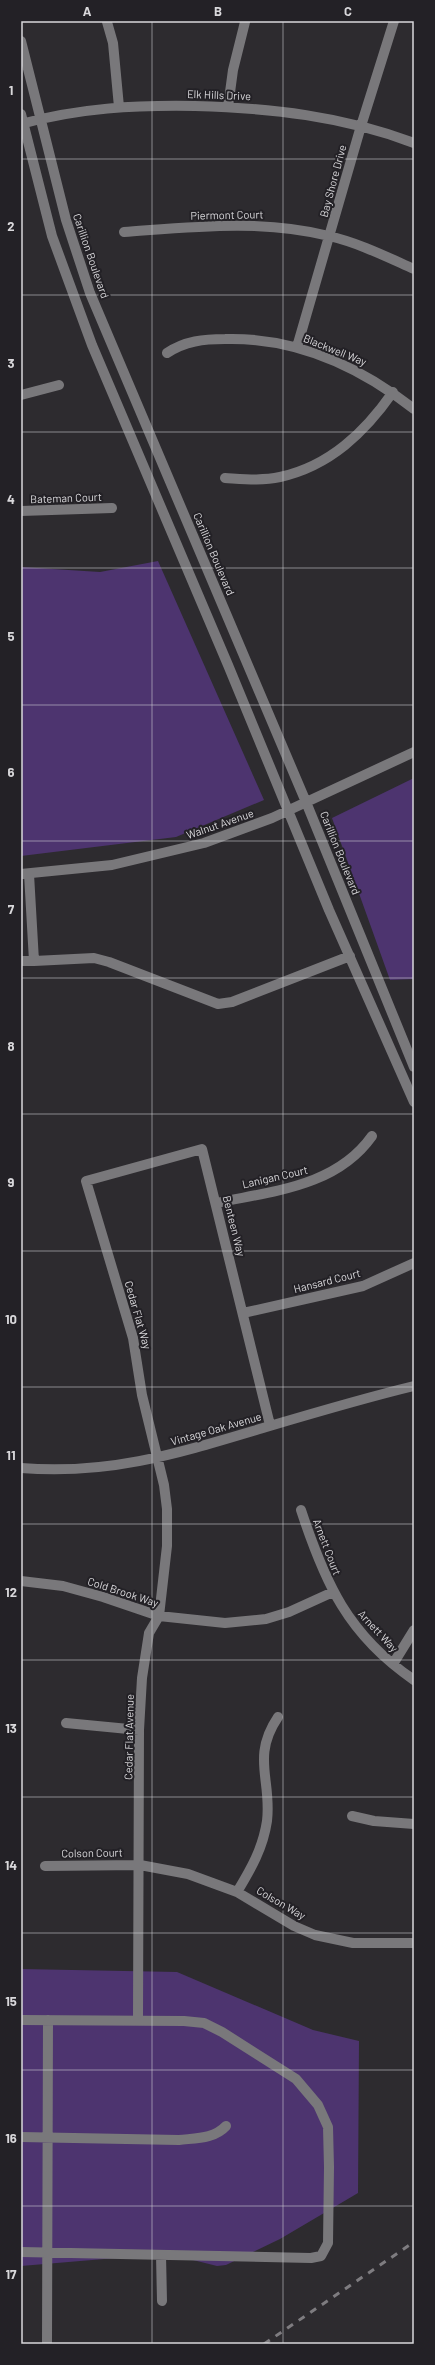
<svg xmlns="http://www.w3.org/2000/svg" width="435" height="2365" font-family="Barlow,sans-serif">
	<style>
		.green { fill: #4d346f }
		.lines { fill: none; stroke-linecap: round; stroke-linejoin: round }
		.minor { stroke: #79787b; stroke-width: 10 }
		.rail { stroke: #7e7c80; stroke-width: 3; stroke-dasharray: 7 7; stroke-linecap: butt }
		.grid { fill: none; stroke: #d9d8db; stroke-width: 1; stroke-opacity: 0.55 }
		.labels { text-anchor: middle; stroke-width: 4; stroke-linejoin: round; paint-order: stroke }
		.street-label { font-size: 11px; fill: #d9d8db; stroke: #232126 }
		.neatline { fill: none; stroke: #d9d8db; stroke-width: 1.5 }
		.grid-label { font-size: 13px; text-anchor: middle; font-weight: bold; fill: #d9d8db }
	</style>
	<rect width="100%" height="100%" fill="#2d2b2f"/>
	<path class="green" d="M158 561 264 800 176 837 21 856V567L100 572Z
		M414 778V979L390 980 332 818Z
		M21 1969 177 1972 313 2030 359 2041 358 2193 280 2239 226 2265 217 2266 193 2260 116 2258 21 2266Z"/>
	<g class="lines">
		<path class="minor" d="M107 22 113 43 119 107
			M21 41 66 220 90 293 306 802 414 1067
			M228 107 233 70 245 22
			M21 114 52 236 92 345 228 665 329 910 414 1102
			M21 124C79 108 135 105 195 106 270 108 343 116 414 143
			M124 232C193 227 261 219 329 236 359 243 387 257 414 269
			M297 347 361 126 394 21
			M167 353C185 341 204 339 225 339 296 337 359 366 414 409
			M21 395 59 385
			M225 478C243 479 262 481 280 477 330 466 365 432 393 392
			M21 511 112 508
			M21 874 112 865 204 843 272 818 414 752
			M21 961H34L29 874
			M34 961 94 958 109 962 218 1004 232 1002 350 956
			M216 1203C272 1191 336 1187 372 1136
			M243 1313 363 1286 414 1263
			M21 1468C106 1475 173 1455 253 1431 307 1415 360 1399 414 1386
			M301 1510C325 1583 348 1635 414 1680
			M21 1581 63 1586 103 1597 159 1616 225 1623 266 1619 289 1612 333 1592
			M393 1664 414 1630
			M66 1723 139 1730
			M352 1816 374 1821 414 1824
			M45 1866 140 1865 188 1874 237 1892 294 1926 315 1935 353 1943H414
			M237 1892C251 1869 263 1848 267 1821 272 1780 251 1757 278 1717
			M21 2020 184 2021 204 2023 222 2032 296 2079 318 2105 328 2127 329 2167 328 2243 321 2256 311 2258 21 2252
			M138 2020 139 1730 142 1678 149 1633 159 1616 167 1546V1509L164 1485 142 1395 133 1338 86 1181 202 1149 270 1425
			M21 2137 179 2140C196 2138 214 2139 226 2126
			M161 2255 162 2301
			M47 2344 48 2020"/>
		<path class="rail" d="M264 2344 414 2242"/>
	</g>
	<path class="grid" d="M152 21V2344M283 21V2344M21 159H414M21 295H414M21 432H414M21 568H414M21 705H414M21 841H414M21 978H414M21 1114H414M21 1251H414M21 1387H414M21 1524H414M21 1660H414M21 1797H414M21 1933H414M21 2070H414M21 2206H414"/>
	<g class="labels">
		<g class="street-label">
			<text transform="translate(219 95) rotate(2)" y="4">Elk Hills Drive</text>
			<text transform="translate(333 181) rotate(-75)" y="4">Bay Shore Drive</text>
			<text transform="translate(227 215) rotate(-1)" y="4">Piermont Court</text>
			<text transform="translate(91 256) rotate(71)" y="4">Carillion Boulevard</text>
			<text transform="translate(335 350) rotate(22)" y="4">Blackwell Way</text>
			<text transform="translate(66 498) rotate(-2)" y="4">Bateman Court</text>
			<text transform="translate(214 554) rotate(67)" y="4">Carillion Boulevard</text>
			<text transform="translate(220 824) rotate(-19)" y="4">Walnut Avenue</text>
			<text transform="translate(340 853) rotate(68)" y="4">Carillion Boulevard</text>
			<text transform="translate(275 1177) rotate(-13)" y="4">Lanigan Court</text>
			<text transform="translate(234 1226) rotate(76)" y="4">Benteen Way</text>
			<text transform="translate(327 1281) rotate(-14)" y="4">Hansard Court</text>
			<text transform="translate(138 1315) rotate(74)" y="4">Cedar Flat Way</text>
			<text transform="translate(216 1429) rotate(-16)" y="4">Vintage Oak Avenue</text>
			<text transform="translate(327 1547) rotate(69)" y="4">Arnett Court</text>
			<text transform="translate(123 1592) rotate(18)" y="4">Cold Brook Way</text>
			<text transform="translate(378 1631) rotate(47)" y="4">Arnett Way</text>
			<text transform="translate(129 1737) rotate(-89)" y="4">Cedar Flat Avenue</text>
			<text transform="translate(92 1853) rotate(-1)" y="4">Colson Court</text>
			<text transform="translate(281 1903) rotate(30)" y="4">Colson Way</text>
		</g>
	</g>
	<rect width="435" height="2365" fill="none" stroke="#232126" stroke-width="44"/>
	<rect x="22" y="22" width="391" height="2321" class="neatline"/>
	<g class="grid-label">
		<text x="87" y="16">A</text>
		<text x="218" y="16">B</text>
		<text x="348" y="16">C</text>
		<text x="11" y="95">1</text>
		<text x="11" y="231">2</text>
		<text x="11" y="368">3</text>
		<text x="11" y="504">4</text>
		<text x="11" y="641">5</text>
		<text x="11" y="777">6</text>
		<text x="11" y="914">7</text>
		<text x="11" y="1051">8</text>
		<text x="11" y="1187">9</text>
		<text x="11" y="1324">10</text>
		<text x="11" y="1460">11</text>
		<text x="11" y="1597">12</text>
		<text x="11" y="1733">13</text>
		<text x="11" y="1870">14</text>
		<text x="11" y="2006">15</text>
		<text x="11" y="2143">16</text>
		<text x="11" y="2279">17</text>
	</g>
</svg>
